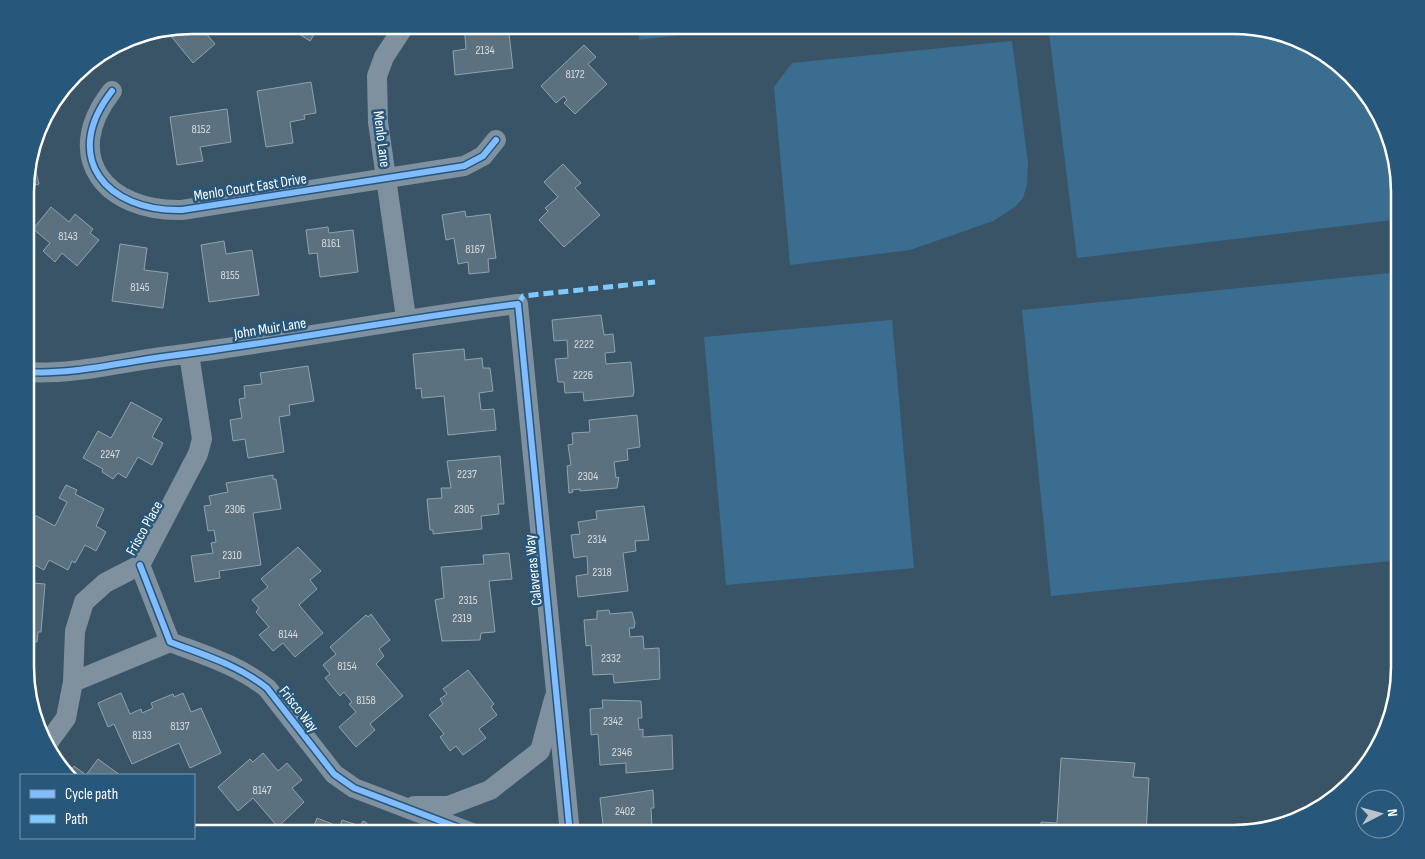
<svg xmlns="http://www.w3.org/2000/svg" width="1425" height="859" font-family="'Sofia Sans Condensed',sans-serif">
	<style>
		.green { fill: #3b6d91 }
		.building { fill: #5c717f; stroke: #91a2ad }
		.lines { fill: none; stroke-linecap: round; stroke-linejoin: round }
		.minor { stroke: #7f909e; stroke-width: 20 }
		.quiet { stroke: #80caff; stroke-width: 5; stroke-dasharray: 10 5; stroke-linecap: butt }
		.cycleway-casing { stroke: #27577a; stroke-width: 9 }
		.cycleway { stroke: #80bcff; stroke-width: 6 }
		.labels { text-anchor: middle; stroke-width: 5; stroke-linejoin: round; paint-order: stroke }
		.number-label { font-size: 12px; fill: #d6dcdf }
		.street-label { font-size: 15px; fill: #fff; stroke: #27577a }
		.rim { fill: none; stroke: #fff; stroke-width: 2.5 }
	</style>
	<rect width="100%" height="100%" fill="#3a5467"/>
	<path class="green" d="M637 25H764L639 40Z
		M1048 25H1233L1317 48 1377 108 1400 181V219L1077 258Z
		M1012 41 1028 163 1027 184 1023 198 1015 207 993 221 910 250 790 265 774 87 792 63Z
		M1400 272V560L1051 596 1022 310Z
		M892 320 914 568 726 585 704 337Z"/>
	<path class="building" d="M192 25H199L215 44 193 63 166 30Z
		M285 25H320L310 41Z
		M331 25H348L343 33Z
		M464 25H508L513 68 455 75 453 51 466 49Z
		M584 45 596 57 588 64 607 84 575 114 564 103 567 100 564 96 556 103 541 86Z
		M311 82 316 113 304 115 305 119 290 122 293 143 266 147 257 91Z
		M227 109 231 142 200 147 203 161 177 165 170 117Z
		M35 141 39 156 32 157 39 184 26 187V171Z
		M563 164 581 183 575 188 600 215 564 247 539 220 548 211 545 208 558 197 544 182Z
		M51 207 69 222 75 214 93 229 90 233 99 240 77 266 62 253 55 262 43 251 50 243 33 229Z
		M465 211 466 217 490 214 496 258 488 259 489 272 469 274 468 262 458 264 454 238 446 240 442 215Z
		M328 227 329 233 353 230 358 272 320 277 317 253 309 254 306 230Z
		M224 241 226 254 252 250 259 295 209 302 201 245Z
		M120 244 147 248 144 270 168 273 163 308 112 301Z
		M601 315 604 335 613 334 615 352 605 353 606 364 631 362 634 392 633 396 584 401 583 392 565 393 564 382H558L555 359 568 358 567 340 554 341 552 320Z
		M464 349 465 360 482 358 483 368H490L493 391 479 393 481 410 494 409 496 430 448 435 444 396 422 398 421 388 416 389 413 354Z
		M308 366 314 401 289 405 290 415 279 417 284 452 248 458 245 439 233 441 230 420 242 418 239 399 245 398 244 386 262 384 260 373Z
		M131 402 162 419 152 437 163 443 152 465 138 457 126 478 118 473 113 479 102 472 103 469 83 458 98 431 111 438Z
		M637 415 640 447 627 449 628 460 614 462 616 478 619 477 617 488 580 491V489L572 490 573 492 569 493 567 466 571 465 568 445 573 444 572 433 590 432 589 420Z
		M500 456 504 504H498L499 514 481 516 482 529 433 534V530H430L427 499 442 498 441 488H451L447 461Z
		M273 475V479H276L281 509 253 513 261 565 219 571 220 578 195 582 191 556 213 553 211 543 216 542 214 530 208 531 204 506 211 505 209 496 228 492 226 483Z
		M66 485 77 490 75 494 104 509 96 526 106 532 96 551 85 545 75 563 72 561 68 570 49 560 44 570 26 560V517L29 512 55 526 67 502 59 498Z
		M644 506 649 540 635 541 636 551 623 553 628 591 578 597 576 576 588 574 587 556 574 558 571 535 580 534 578 522 597 519 596 511Z
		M298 547 321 571 310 580 317 589 299 605 323 633 295 657 283 643 273 651 259 635 269 627 256 612 259 608 252 600 268 587 261 579Z
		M509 553 512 579 489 581 495 632 481 633 480 640 442 641 435 600 444 598 441 567 484 564 483 555Z
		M26 574 34 575 33 583 45 584 41 632H38L37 642 26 641Z
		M609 610 610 614 632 612 635 623 634 628H629L630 637 643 636 644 649 659 648 660 679 614 683 613 674 593 675 591 645 586 646 584 620 597 619V611Z
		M371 614 390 640 379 649 384 656 376 664 403 696 370 724 375 730 356 747 339 727 356 712 349 704 352 702 344 692 340 696 325 678 330 674 323 665 336 654 330 647 366 615 368 617Z
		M468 670 494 704 491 707 497 715 479 729 486 738 463 755 456 746 450 751 440 737 444 734 429 715 443 704 440 699 447 694 443 689Z
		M121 693 130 714 141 709 142 713 153 708 151 703 173 694 174 697 183 693 191 712 201 708 221 753 190 768 179 743 132 764 114 724 108 727 98 703Z
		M602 700 641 701 642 718H638L639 730 643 729V737L672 735 673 769 626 773V763L600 765 598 734 591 735 590 709 603 708Z
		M263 753 278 771 287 763 302 780 292 788 304 802 278 827 253 798 238 811 218 787 250 759 253 762Z
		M1061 758 1135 763 1133 777 1149 778 1146 834H1041V822L1057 823Z
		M98 759 120 775H70L68 774 74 766 86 775Z
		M653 790 654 808H651L652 828 679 825V834H604L600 798Z
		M317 818 340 827 342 820 360 826 363 821 367 823 363 834H304L305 831H312Z"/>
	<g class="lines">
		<path class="minor" d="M405 25 384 57 377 76 378 122 406 318
			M112 91C60 157 106 212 182 210L464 166 483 156 496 140
			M26 372C71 375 118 363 162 357 281 342 399 319 518 304L570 834
			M140 565 170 642C204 655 238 665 267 688L334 774 354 788 475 834
			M73 682 170 642
			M47 744 66 718 73 682 75 631 84 602 105 583 140 565 198 454 202 439 189 354
			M414 806H448L490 790 540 751 554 699"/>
		<path class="quiet" d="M518 304 523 296 655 282"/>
		<defs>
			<path id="cycleway" d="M112 91C60 157 106 212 182 210L464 166 483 156 496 140
				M26 372C71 375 118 363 162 357 281 342 399 319 518 304L570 834
				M140 565 170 642C204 655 238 665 267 688L334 774 354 788 475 834"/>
		</defs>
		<use href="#cycleway" class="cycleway-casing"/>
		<use href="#cycleway" class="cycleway"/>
	</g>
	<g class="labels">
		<g class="number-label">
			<text x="485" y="54">2134</text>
			<text x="575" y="78">8172</text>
			<text x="201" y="133">8152</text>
			<text x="68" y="240">8143</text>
			<text x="331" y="247">8161</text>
			<text x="475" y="253">8167</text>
			<text x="230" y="279">8155</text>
			<text x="140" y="291">8145</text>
			<text x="584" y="348">2222</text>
			<text x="583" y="379">2226</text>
			<text x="110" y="458">2247</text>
			<text x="467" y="478">2237</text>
			<text x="588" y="480">2304</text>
			<text x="235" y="513">2306</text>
			<text x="464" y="513">2305</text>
			<text x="597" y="543">2314</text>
			<text x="232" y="559">2310</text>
			<text x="602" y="576">2318</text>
			<text x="468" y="604">2315</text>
			<text x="462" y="622">2319</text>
			<text x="288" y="638">8144</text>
			<text x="611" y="662">2332</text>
			<text x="347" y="670">8154</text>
			<text x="366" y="704">8158</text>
			<text x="613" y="725">2342</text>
			<text x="180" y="730">8137</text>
			<text x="142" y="739">8133</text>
			<text x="622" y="756">2346</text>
			<text x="262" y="794">8147</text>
			<text x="625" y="815">2402</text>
		</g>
		<g class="street-label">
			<text transform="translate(382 139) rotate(83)" y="5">Menlo Lane</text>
			<text transform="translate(250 187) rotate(-9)" y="5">Menlo Court East Drive</text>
			<text transform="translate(270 328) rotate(-9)" y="5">John Muir Lane</text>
			<text transform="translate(144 528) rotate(-61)" y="5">Frisco Place</text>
			<text transform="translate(533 570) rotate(-96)" y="5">Calaveras Way</text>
			<text transform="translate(299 709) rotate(52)" y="5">Frisco Way</text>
		</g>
	</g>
	<path d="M0 0H1425V859H0ZM192 34H1233A158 158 0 0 1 1391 192V667A158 158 0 0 1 1233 825H192A158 158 0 0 1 34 667V192A158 158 0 0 1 192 34Z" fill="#27577a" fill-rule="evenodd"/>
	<path class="rim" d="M192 34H1233A158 158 0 0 1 1391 192V667A158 158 0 0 1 1233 825H192A158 158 0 0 1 34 667V192A158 158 0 0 1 192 34Z"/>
	<rect x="20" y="774" width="175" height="65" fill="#27577a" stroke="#7d9aaf"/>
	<rect x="30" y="790" width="25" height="8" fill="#80bcff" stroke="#7d9aaf"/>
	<text x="65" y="799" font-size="15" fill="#ffffff">Cycle path</text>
	<rect x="30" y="815" width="25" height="8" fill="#80caff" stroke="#7d9aaf"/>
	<text x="65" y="824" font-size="15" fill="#ffffff">Path</text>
	<g transform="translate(1380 814) rotate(84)"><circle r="24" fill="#27577a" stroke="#7d9aaf"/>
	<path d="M0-4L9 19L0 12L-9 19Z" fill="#bac3ca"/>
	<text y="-8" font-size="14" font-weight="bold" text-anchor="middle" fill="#ffffff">N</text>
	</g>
</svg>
